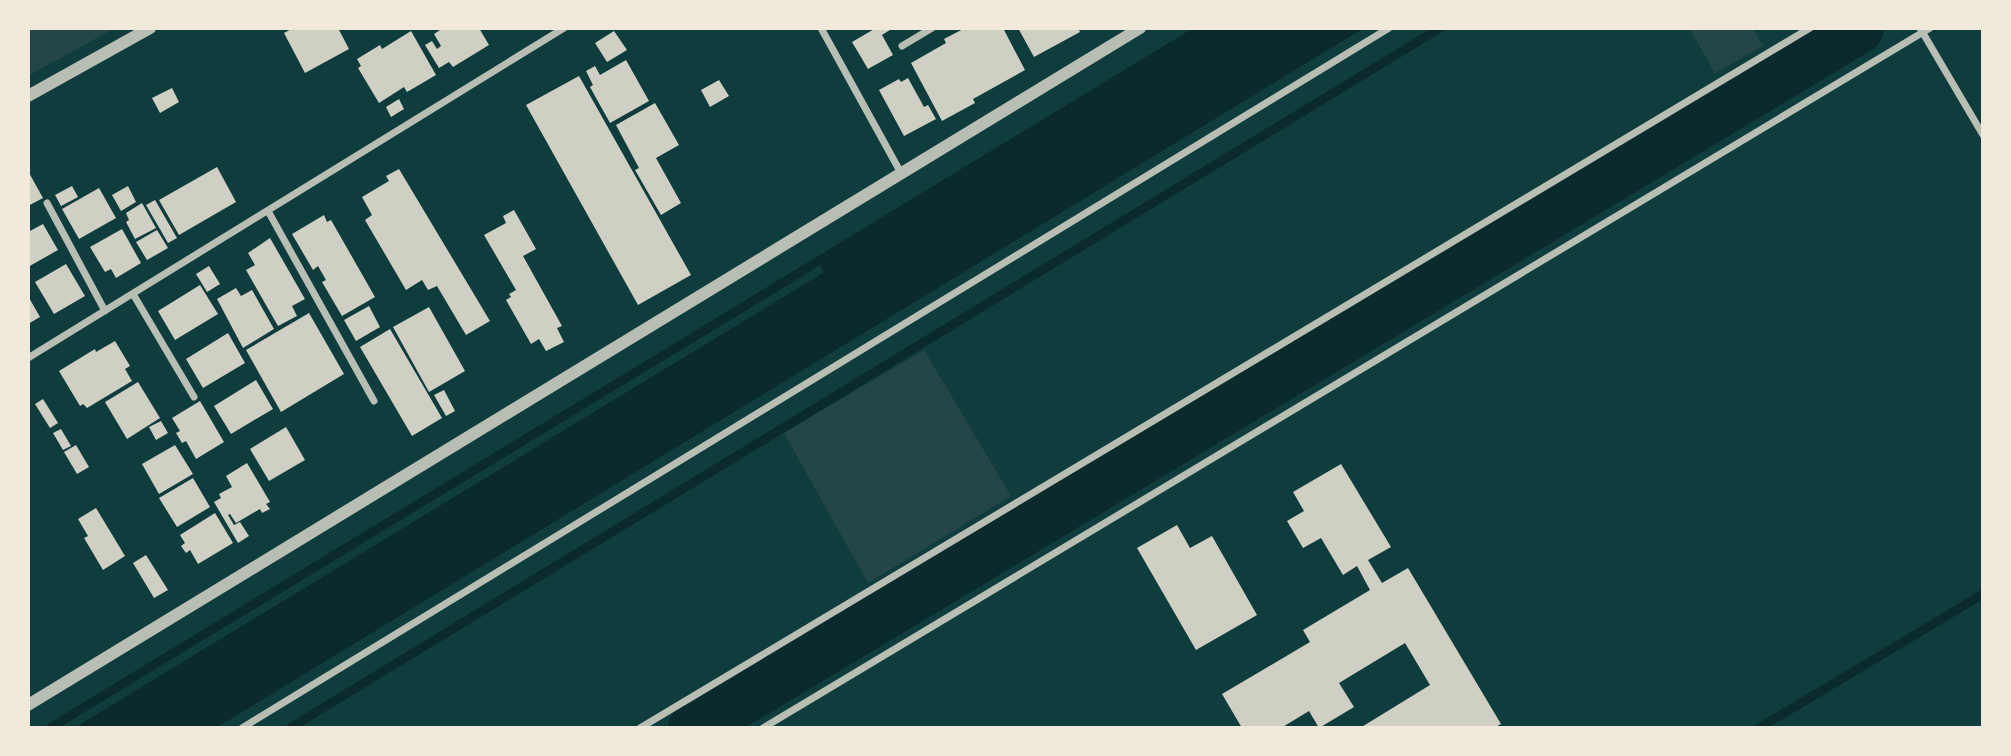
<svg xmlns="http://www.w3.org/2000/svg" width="2011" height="756" font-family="Helvetica,sans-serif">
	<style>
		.green { fill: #244646 }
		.water { fill: #0a2a2b }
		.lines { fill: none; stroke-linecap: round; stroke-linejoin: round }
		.stream { stroke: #0a2a2b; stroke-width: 9 }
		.river { stroke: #0a2a2b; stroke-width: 52 }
		.building { fill: #cfcfc3 }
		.minor { stroke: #b8beb3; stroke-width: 7 }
		.tertiary { stroke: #b8beb3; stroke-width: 12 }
	</style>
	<rect width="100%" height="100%" fill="#0f3d3e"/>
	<path class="green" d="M28 28H115L28 76Z
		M1689 28H1752L1763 46 1715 73Z
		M924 350 1011 496 868 583 784 433Z"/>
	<path class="water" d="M1208 28H1364L216 728H74L823 273 820 262Z"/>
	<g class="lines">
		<path class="stream" d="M50 728 1202 28
			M290 728 1440 28
			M1759 728 1983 594"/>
		<path class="river" d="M694 728 1858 28"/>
	</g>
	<path class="building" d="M293 28H338L349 49 305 73 284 33Z
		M443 28H479L489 45 453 67 449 62 439 68 425 45 432 41 437 49 441 46 434 34Z
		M876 28H893L882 35 893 55 868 69 852 42Z
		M965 28H1003L1025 70 973 99 975 103 942 121 911 63 946 43 944 39Z
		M1018 28H1078L1080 32 1034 57Z
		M411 31 436 75 407 92 404 87 379 103 358 68 361 66 357 59 380 45 382 49Z
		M614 31 627 50 607 62 595 43Z
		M626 60 649 101 610 123 590 87 593 85 586 71 595 66 600 75Z
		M579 76 691 275 638 305 526 105Z
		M908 78 924 107 928 105 936 119 904 136 879 90 899 79 901 82Z
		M719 80 729 96 710 107 701 90Z
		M172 88 179 102 160 113 152 98Z
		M399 99 404 109 391 117 386 107Z
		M655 103 679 145 656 158 681 203 661 215 635 170 639 168 616 125Z
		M217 167 236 202 179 235 159 200Z
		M399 169 490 321 466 335 437 286 428 290 422 280 406 290 365 220 372 215 362 197 389 181 386 176Z
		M28 171 43 198 28 206Z
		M72 186 78 197 61 206 55 195Z
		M128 186 136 202 121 211 112 195Z
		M99 188 116 218 79 239 62 209Z
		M155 200 177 238 168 243 146 205Z
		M142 203 156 228 135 239 126 222 129 220 126 213Z
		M514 210 536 249 523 256 562 326 557 328 564 342 546 351 539 339 531 344 506 300 511 297 509 294 516 290 484 235 506 223 503 216Z
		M324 215 327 222 331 220 375 297 342 316 322 282 326 280 318 266 313 270 292 234Z
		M43 224 58 250 28 267V232Z
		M122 229 141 263 116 278 111 269 105 272 90 247Z
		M157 230 168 248 147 260 136 242Z
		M270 238 305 299 292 306 297 316 278 326 246 270 255 265 248 253Z
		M66 264 85 296 54 314 35 282Z
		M209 266 220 284 207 292 196 274Z
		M200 285 218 314 175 340 158 311Z
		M236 288 241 296 252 290 274 329 243 348 217 299Z
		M28 296 40 317 28 324Z
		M369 306 380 327 356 341 344 320Z
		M429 307 465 371 429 392 393 327Z
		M309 313 344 374 281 412 246 350Z
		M390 329 442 418 412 436 360 347Z
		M228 333 245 363 203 388 186 359Z
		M115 341 130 366 125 369 132 381 87 408 83 404 80 406 59 371 95 349 96 352Z
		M256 380 273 409 231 434 214 406Z
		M138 382 160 418 127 439 105 402Z
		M444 390 455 411 446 416 434 395Z
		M43 399 58 423 50 428 35 404Z
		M200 401 224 442 196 459 186 441 182 443 176 433 180 431 172 418Z
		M161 421 168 433 156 440 149 427Z
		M286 427 305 460 269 481 250 449Z
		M61 429 71 446 63 450 53 433Z
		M76 445 89 467 77 474 64 452Z
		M175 445 193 474 159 494 142 464Z
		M247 463 270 502 266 504 270 509 262 513 260 509 236 523 230 514 228 515 234 525 240 522 249 536 238 543 214 502 221 498 219 494 232 487 226 476Z
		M1341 464 1391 547 1368 560 1382 583 1408 568 1501 724 1494 728H1360L1430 685 1405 643 1339 683 1354 707 1319 728 1309 711 1281 728H1242L1222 694 1310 642 1303 630 1370 590 1357 566 1343 575 1321 538 1303 548 1287 521 1304 511 1293 492Z
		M193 478 210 507 177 527 159 498Z
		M96 508 125 556 103 570 84 538 88 536 78 519Z
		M215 513 233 543 198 564 190 550 186 553 181 546 185 543 180 535Z
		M1177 525 1190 548 1212 536 1257 615 1196 650 1137 548Z
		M146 555 168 590 154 598 133 563Z"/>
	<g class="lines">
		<path class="minor" d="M821 28 901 173
			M1920 28 1983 135
			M902 46 932 28
			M47 203 105 311
			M268 211 374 401
			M133 294 194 397
			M28 358 564 28
			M242 728 1389 28
			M640 728 1810 28
			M763 728 1930 28"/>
		<path class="tertiary" d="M28 96 150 28
			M28 705 1140 28"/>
	</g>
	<rect width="2011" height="756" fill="none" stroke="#f1e9da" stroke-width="60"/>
</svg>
